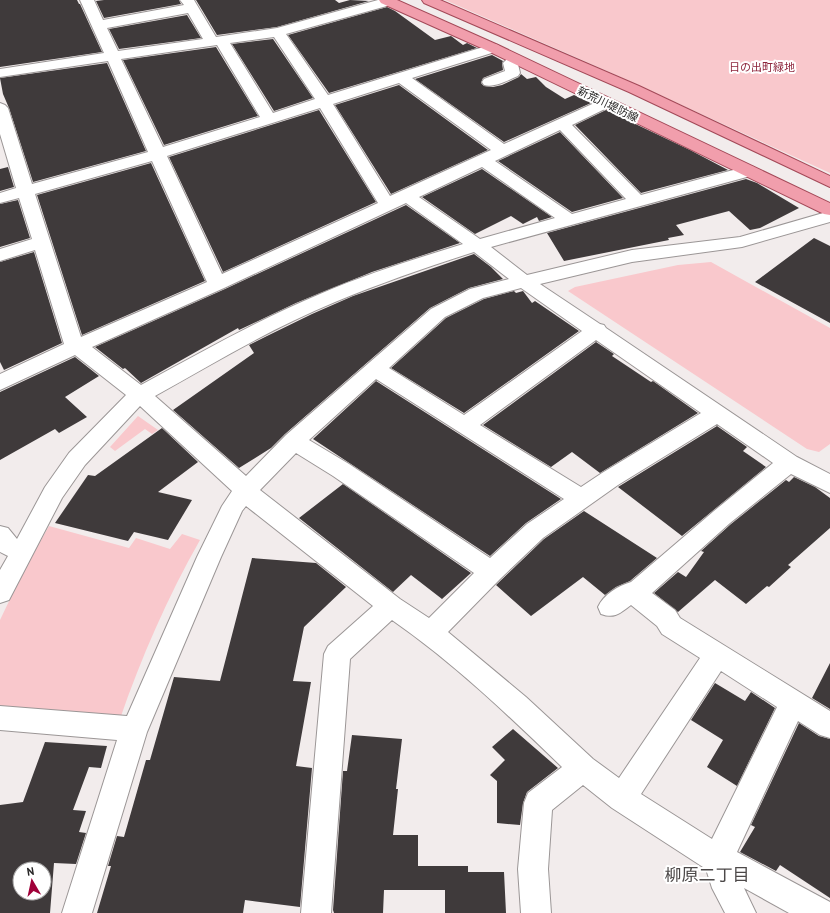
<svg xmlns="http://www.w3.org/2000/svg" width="830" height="913" font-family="'PT Sans','Noto Sans JP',sans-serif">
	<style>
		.green { fill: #f9c8cc }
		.building { fill: #3f3a3b; fill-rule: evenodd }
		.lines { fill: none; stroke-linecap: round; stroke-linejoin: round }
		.minor-casing { stroke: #9b9696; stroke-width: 2 }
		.major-casing { stroke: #a34958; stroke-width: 2 }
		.minor { fill: #fff; fill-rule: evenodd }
		.major { fill: #f19eac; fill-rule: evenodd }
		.labels { text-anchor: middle; stroke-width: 4; stroke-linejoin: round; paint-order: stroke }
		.far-park-label { font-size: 11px; fill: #8d253c; stroke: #fff }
		.far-street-label { font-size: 11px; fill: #252323; stroke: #fff }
		.near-neighbourhood-label { font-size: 17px; fill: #4c4848; stroke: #fff }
	</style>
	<rect width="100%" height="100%" fill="#f2ecec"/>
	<path class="green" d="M445 0H830V173L607 71Z
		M711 262 830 328V444L819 452 807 449 568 291 575 287 678 265Z
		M138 416 158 430 152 434 145 429 115 451 110 447Z
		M49 526 129 548 136 538 170 549 182 534 200 540C168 596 141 658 120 719L0 709V620L24 570Z"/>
	<path class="building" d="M0 0H77L79 4H80L102 52 0 67Z
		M104 0H179L181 4 104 18 96 1Z
		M196 0H335L339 3 350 0 369 1 277 27 217 35Z
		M387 7 395 11 435 40 451 36 463 45 467 43 477 48 329 93 288 35Z
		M187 15 201 38 119 49 109 29Z
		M273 39 313 98 274 111 232 44Z
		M216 47 258 116 164 145 123 60Z
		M492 55 503 61 502 63 503 70 483 78 481 83 484 86 493 87 502 85 519 77 521 74 527 79 536 77 546 87 565 99 574 95 591 103 504 142 415 79Z
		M107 63 146 151 33 182 9 108 3 94 0 78Z
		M399 85 488 150 391 194 335 105Z
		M319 110 376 202 223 272 169 157Z
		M606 110 690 150 728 170 641 193 575 125Z
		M560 132 623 198 572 212 498 161Z
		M151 163 205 281 82 335 37 195Z
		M8 167 14 187 0 191V169Z
		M482 169 552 217 539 221 537 217 523 224 511 216 475 234 422 197Z
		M746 179 757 183 799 208 760 228 750 230 729 211 676 225 684 235 668 238 669 240 564 261 547 233Z
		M18 200 30 238 0 247V204Z
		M406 205 460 243 372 272 296 303 239 330 238 328 141 383 125 368 123 369 95 347 225 289Z
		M814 238 830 246V323L755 282Z
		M34 252 62 343 4 370 0 362V262Z
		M474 254 491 267 503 279 469 288 430 308 285 434 271 448 239 468 173 410 254 353 249 345 267 336 312 314 353 296Z
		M514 291 516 293 523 291 532 303 535 301 579 331 464 413 391 368 446 318 484 299Z
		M596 342 614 354 612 356 651 382 653 381 698 413 600 473 572 452 551 467 483 425Z
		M75 357 99 376 65 397 87 417 59 433 55 429 0 460V392Z
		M376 381 561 499 526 523 490 556 313 439Z
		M717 426 747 447 743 451 766 467 682 536 618 487Z
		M162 428 198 462 158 492 192 500 168 540 134 532 128 541 55 523 88 475 95 476Z
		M794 477 815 487 830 498V528L788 565 791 567 769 587 767 586 746 604 715 580 678 612 654 593 678 572 686 577 704 552 701 551 731 524 786 480 789 482Z
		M343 484 471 573 442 599 411 575 393 592 299 518Z
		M584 511 657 558 630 581 616 587 605 595 583 577 531 616 496 585 544 539Z
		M252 558 316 563 346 587 304 627 293 681 311 682 296 766 312 768 300 907 245 900 243 913H97L111 866H108L117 836 124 837 146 760H150L174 677 220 681Z
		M830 663V709L812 698Z
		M715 683 745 701 751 692 775 708 737 786 707 767 723 740 691 720Z
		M799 723 819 736 830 739V898L780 865 776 871 740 852 755 827 751 825Z
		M513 729 558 768 527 792 523 803 520 825 497 823V781L490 775 505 760 492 747Z
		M352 735 402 739 396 789H398L393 835H418V866H468V872H504L506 913H445V890H384L383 913H334L333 910 343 771H347Z
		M45 742 107 746 101 768 89 767 73 810 86 811 79 832 86 833 76 864 54 863 50 913H0V805L23 802ZM20 869H44V893H20Z"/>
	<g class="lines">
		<defs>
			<path id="minor" d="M80 0H94L103 20 184 5 180 0H194L216 37 277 28 378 0H395L394 4 286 34 328 95 493 44 498 45 500 48 498 51 412 78 504 144 601 100 606 98 611 100 614 103 611 106 572 125 641 195 748 166 754 167 756 171 754 175 491 247 527 275 632 250 740 237 830 211V222L742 247 632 262 540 284 600 324 604 325 606 328 797 457 830 474V493L791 474 730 523 652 593 675 610 680 618 830 711V738L820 735 798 721 737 852 830 902V913H789L744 888 756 913H725L712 888 706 869 612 808 583 785 552 810 548 869 551 913H521L518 869 524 803 528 793 562 767C508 715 454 663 392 620L350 659 331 913H301L324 654 328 646 373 606 246 506 242 511 221 557 147 732 92 913H62L117 740 0 730V706L127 716 197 557 222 506 232 491 140 406 85 465 62 498 9 600 0 603V570L8 556 0 552V526L8 528 17 539 45 487 69 453 126 395 75 355 0 390V374L64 344 35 250 0 261V249L32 239 19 198 0 203V193L16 188 0 134V103L5 105 8 108 32 184 148 152 108 61 0 77V69L104 53ZM188 13 203 39 118 51 107 28ZM274 37 315 99 273 113 230 43ZM217 45 260 117 163 147 121 59ZM399 83 491 150 390 196 333 104ZM320 108 378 203 222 274 167 156ZM560 130 626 199 572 214 495 161ZM152 161 207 282 81 337 35 194ZM482 167 555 218 480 239 419 197ZM406 203 463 244C415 259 366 274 320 294 258 320 200 353 141 385L92 347 224 288ZM474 252 509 279 470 289 431 309 286 435 246 476 155 396C214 363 272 328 335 302 381 283 427 267 474 252ZM521 288 582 331 464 415 389 368 445 317 483 298ZM596 340 701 413 602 473 581 487 480 425ZM376 379 564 499 527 524 490 558 349 464 309 440ZM717 424 773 463 714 511 631 582C618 586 604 594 598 607L601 614C615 619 620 613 631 605L657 626 662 634 700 658 619 778 593 759 526 697 448 632 500 579 543 538 618 485ZM296 453 333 476 474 573 429 618 400 599 260 490ZM721 671 777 707 712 839 641 794Z
				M515 55 520 56 522 59 518 64 520 73 518 76C508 80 495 88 484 85L482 82 484 79 505 71 503 63 510 56Z"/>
			<path id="major" d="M379 0H397L498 45 830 203V215L824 214 488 51 381 3Z
				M422 0H440L639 86 830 176V187L629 92 424 3Z"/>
		</defs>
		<use href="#minor" class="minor-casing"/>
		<use href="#major" class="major-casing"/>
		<use href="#minor" class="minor"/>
		<use href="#major" class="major"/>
	</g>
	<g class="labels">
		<g class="far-park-label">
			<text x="762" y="71">日の出町緑地</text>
		</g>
		<g class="far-street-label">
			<text transform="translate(608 104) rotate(26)" y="4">新荒川堤防線</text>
		</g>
		<g class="near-neighbourhood-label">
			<text x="707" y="881">柳原二丁目</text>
		</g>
	</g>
	<g transform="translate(32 881) rotate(351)"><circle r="19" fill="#ffffff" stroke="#a8a7a7"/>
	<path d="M0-3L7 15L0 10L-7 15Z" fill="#a00039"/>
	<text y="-6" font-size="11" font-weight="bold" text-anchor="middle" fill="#252323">N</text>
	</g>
</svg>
